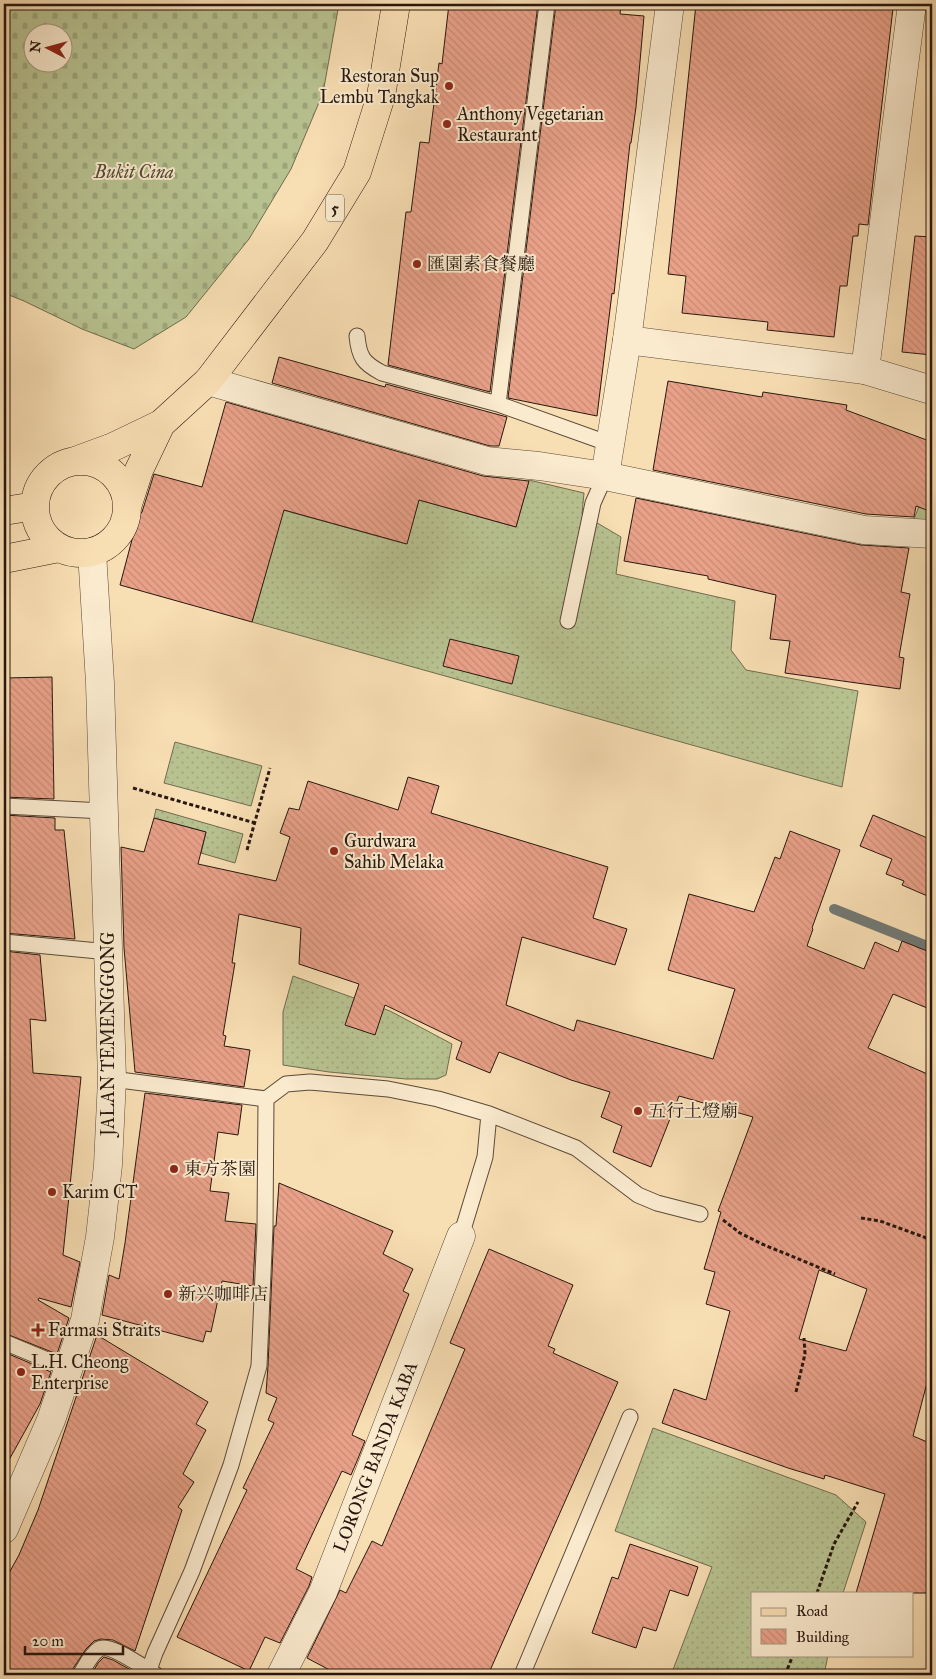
<svg xmlns="http://www.w3.org/2000/svg" width="936" height="1679" font-family="'IM FELL Great Primer','Noto Serif SC',serif">
	<style>
		.grass { fill: url(#grass-dots); stroke: #706c50 }
		.cemetery { fill: url(#cemetery-stones); stroke: #706c50; fill-rule: evenodd }
		.garden { fill: #b8c291; stroke: #706c50 }
		.lines { fill: none; stroke-linecap: round; stroke-linejoin: round }
		.stream { stroke: #717874; stroke-width: 10 }
		.building { fill: url(#building-back-hatch); stroke: #28170f; fill-rule: evenodd }
		.service-casing { stroke: #5c4938; stroke-width: 17 }
		.minor-casing { stroke: #5c4938; stroke-width: 29 }
		.tertiary-casing { stroke: #5c4938; stroke-width: 29 }
		.primary-casing { stroke: #28170f; stroke-width: 29 }
		.path { stroke: #28170f; stroke-width: 3; stroke-dasharray: 4 2.5; stroke-linecap: butt }
		.service { stroke: #faeace; stroke-width: 15 }
		.minor { stroke: #faeace; stroke-width: 28 }
		.tertiary { stroke: #faeace; stroke-width: 28 }
		.primary { stroke: #f8deb3; stroke-width: 28 }
		.poi-dot { fill: #8f2418; stroke: #faeace; stroke-width: 2 }
		.labels { text-anchor: middle; stroke-width: 4; stroke-linejoin: round; paint-order: stroke }
		.shield { fill: #faeace; stroke: #675648; stroke-width: 1 }
		.shield-label { font-size: 16px; font-weight: bold; fill: #28170f }
		.poi-label { font-size: 18px; fill: #28170f; stroke: #faeace; text-anchor: start }
		.park-label { font-size: 18px; font-style: italic; fill: #534a36; stroke: #faeace }
		.street-label { font-size: 18px; fill: #28170f; stroke: #faeace }
	</style>
	<defs>
		<pattern id="grass-dots" width="8" height="8" patternUnits="userSpaceOnUse" patternTransform="scale(1.25)"><rect width="8" height="8" fill="#b8c291"/><path d="M2 2h.1M6 6h.1" fill="none" stroke="#9ea67c" stroke-width="1.8" stroke-linecap="round"/></pattern>
		<pattern id="cemetery-stones" width="16" height="16" patternUnits="userSpaceOnUse" patternTransform="scale(1.25)"><rect width="16" height="16" fill="#b8c291"/><path d="M2 7V4a2 2 0 0 1 4 0v3zM10 15v-3a2 2 0 0 1 4 0v3z" fill="#9ea67c"/></pattern>
		<pattern id="building-back-hatch" width="6" height="6" patternUnits="userSpaceOnUse" patternTransform="scale(1.25)"><rect width="6" height="6" fill="#e9a189"/><path d="M-1 5l2 2M0 0l6 6M5-1l2 2" fill="none" stroke="#c88a75"/></pattern>
	</defs>
	<rect width="100%" height="100%" fill="#f8deb3"/>
	<filter id="stains"><feTurbulence type="fractalNoise" baseFrequency=".004" numOctaves="4"/><feColorMatrix values="0 0 0 0 .2 0 0 0 0 .09 0 0 0 0 .02 0 0 0 .5 -.17"/></filter>
	<radialGradient id="worn" r=".72"><stop offset=".6" stop-color="#630" stop-opacity="0"/><stop offset="1" stop-color="#630" stop-opacity=".3"/></radialGradient>
	<path class="grass" d="M529 480 584 493 582 514 621 537 616 574 735 601 731 650 746 670 858 691 842 787 252 622 283 510 406 544 419 500 516 527Z
		M175 742 262 766 251 806 164 783Z
		M156 809 243 834 235 863 201 853 206 832 154 818Z
		M293 976 390 1011 452 1044 446 1075 437 1079H406L329 1072 283 1065V1012Z
		M653 1428 836 1495 866 1522 843 1593H752V1655H828L824 1675H671L712 1567 615 1531Z"/>
	<path class="cemetery" d="M4 4H339L323 93 291 169 249 239 186 317 134 349 82 329 24 301 4 293ZM32 32H62V62H32Z"/>
	<path class="garden" d="M932 472V526L911 527Z"/>
	<g class="lines">
		<path class="stream" d="M834 909 932 948"/>
	</g>
	<path class="building" d="M449 4H538L490 392 388 365 406 212H411L420 142 429 143 439 63 442 64Z
		M556 4H621L620 14 644 16 636 107 631 143H630L614 294 612 293 597 416 508 398Z
		M696 4H858L893 8 868 225 859 224 858 236H853L847 286H840L834 337 767 330 768 322 682 313 686 276 668 274Z
		M915 236 932 237V355L902 352Z
		M279 357 385 387 386 384 507 417 499 446H490L272 383Z
		M668 381 762 397 763 392 847 405 846 410 932 442V512L916 506 914 517 866 514 653 470Z
		M226 402 483 476 529 481 516 527 419 500 407 544 284 510 252 622 120 585 138 517 142 512 154 474 202 487Z
		M636 498 861 545 909 548 901 592 910 594 899 657 904 658 900 689 785 673 790 641 770 639 776 595 708 579V576L624 561Z
		M450 639 519 656 512 684 443 666Z
		M52 677 54 799 4 797V678Z
		M408 777 439 786 431 813 608 867 593 918 627 929 615 965 522 937 506 1005 574 1031 577 1020 713 1059 735 989 668 970 689 894 754 912 775 857 780 859 790 831 840 850 812 928 813 929 807 946 864 969 875 942 898 952 902 941 932 953V1010L893 994 868 1048 932 1076V1364L913 1436 932 1444V1593H856L885 1494 825 1475 824 1479 788 1468 662 1423 674 1389 706 1400 730 1311 706 1304 715 1272 704 1269 721 1212 718 1211 753 1117 679 1096 651 1167 613 1152 622 1126 601 1117 610 1092 571 1080 499 1052 490 1073 456 1059 462 1042 385 1005 375 1035 345 1025 359 984 299 964 301 928 239 914 232 963H235L223 1035 226 1036 224 1046 250 1050 244 1087 135 1072 124 948 121 847 144 852 154 818 206 832 198 864 276 881 290 837 280 833 289 808 299 810 308 781 398 810ZM819 1270 867 1289 846 1351 799 1339Z
		M4 815 55 818V830H64L75 939 4 933Z
		M873 815 932 840V898L902 885 904 881 886 874 892 859 860 846Z
		M4 951 40 955 46 1021 30 1019 33 1073 81 1077 63 1255 80 1262 71 1307 39 1298 38 1300 69 1318 57 1354 4 1333Z
		M145 1093 242 1105 238 1135 218 1132 210 1191 229 1193 225 1221 256 1224 253 1286 222 1281 211 1332 206 1331 203 1342 102 1315 109 1275 119 1279 125 1243Z
		M279 1183 393 1231 383 1254 413 1269 403 1291 409 1294 352 1435 365 1441 357 1461 351 1475 342 1471 296 1569 312 1577 309 1586 280 1643 265 1637 249 1671 177 1637 247 1490 243 1488 274 1423 268 1420 277 1398 266 1393 268 1366 274 1226H276Z
		M489 1249 573 1285 548 1346 555 1349 553 1353 618 1382 488 1675H339L307 1658 340 1590 346 1593 372 1541 382 1546 465 1349 450 1343Z
		M97 1335 208 1402 196 1424 206 1430 183 1474 194 1482 178 1507 182 1510 135 1651 113 1640 101 1639 94 1641 86 1649 72 1670 71 1675H4V1582L19 1555 38 1510Z
		M4 1352 51 1372 40 1404 4 1469Z
		M630 1544 698 1567 688 1596 670 1590 656 1631 643 1627 636 1648 592 1633 612 1577 618 1579Z
		M104 1657 113 1660 129 1669 127 1675H91L98 1663Z"/>
	<g class="lines">
		<defs>
			<path id="service" d="M357 336C359 357 363 363 382 373L498 404 610 444
				M498 404 547 4
				M568 621 593 503 605 476
				M4 806 104 811
				M4 942 109 952
				M112 1079 266 1099 286 1084 310 1082 388 1089 438 1099 489 1114 576 1148 638 1195 657 1203 700 1214
				M461 1236 485 1157 489 1114
				M4 1342 69 1369
				M80 1675C85 1667 90 1655 99 1649 109 1643 138 1664 149 1670
				M156 1675 149 1670 155 1653 192 1571 231 1465 259 1366 265 1228 266 1099
				M522 1675 630 1417"/>
			<g id="minor">
				<path d="M912 4 865 370 928 389"/>
				<path d="M627 340 865 370"/>
				<path d="M208 381 487 461 539 466 605 476 864 530 932 534"/>
				<path d="M605 476 627 340 670 4"/>
				<path id="s1" d="M281 1675 323 1592 461 1236"/>
			</g>
			<path id="tertiary" d="M4 1529 51 1420 85 1320 100 1237 108 1165 112 1079 100 683 92 552"/>
			<path id="primary" d="M75 461 113 447 161 424 208 381 315 241 357 172 381 96 396 4
				M35 507a46 46 0 1 1 92 0a46 46 0 1 1-92 0Z
				M127 507 139 470 161 424
				M4 511 35 506
				M4 559 59 548"/>
		</defs>
		<use href="#service" class="service-casing"/>
		<use href="#minor" class="minor-casing"/>
		<use href="#tertiary" class="tertiary-casing"/>
		<use href="#primary" class="primary-casing"/>
		<path class="path" d="M133 788 255 823
			M247 850 270 768
			M861 1218 880 1221 932 1240
			M723 1220 740 1233 762 1244 835 1274
			M796 1392 805 1354 804 1338
			M817 1593 834 1544 858 1502
			M785 1675 793 1655"/>
		<use href="#service" class="service"/>
		<use href="#minor" class="minor"/>
		<use href="#tertiary" class="tertiary"/>
		<use href="#primary" class="primary"/>
	</g>
	<g class="poi-dot">
		<circle cx="449" cy="86" r="5"/>
		<circle cx="447" cy="124" r="5"/>
		<circle cx="417" cy="264" r="5"/>
		<circle cx="334" cy="851" r="5"/>
		<circle cx="638" cy="1111" r="5"/>
		<circle cx="174" cy="1169" r="5"/>
		<circle cx="52" cy="1192" r="5"/>
		<circle cx="168" cy="1294" r="5"/>
		<path d="M35.5 1322.5h5v5h5v5h-5v5h-5v-5h-5v-5h5z"/>
		<circle cx="21" cy="1372" r="5"/>
	</g>
	<g class="labels">
		<rect class="shield" x="326" y="194.5" width="18" height="27" rx="4"/>
		<g class="shield-label">
			<text x="335" y="214">5</text>
		</g>
		<g class="poi-label">
			<text x="439" y="82" text-anchor="end">Restoran Sup<tspan x="439" dy="21">Lembu Tangkak</tspan></text>
			<text x="457" y="120">Anthony Vegetarian<tspan x="457" dy="21">Restaurant</tspan></text>
			<text x="427" y="270">匯園素食餐廳</text>
			<text x="344" y="847">Gurdwara<tspan x="344" dy="21">Sahib Melaka</tspan></text>
			<text x="648" y="1117">五行土燈廟</text>
			<text x="184" y="1175">東方茶園</text>
			<text x="62" y="1198">Karim CT</text>
			<text x="178" y="1300">新兴咖啡店</text>
			<text x="48" y="1336">Farmasi Straits</text>
			<text x="31" y="1368">L.H. Cheong<tspan x="31" dy="21">Enterprise</tspan></text>
		</g>
		<g class="park-label">
			<text x="134" y="178">Bukit Cina</text>
		</g>
		<g class="street-label">
			<text transform="translate(108 1034) rotate(-90)" y="6">JALAN TEMENGGONG</text>
			<text dy="6" stroke="none"><textPath href="#s1" startOffset="238">LORONG BANDA KABA</textPath></text>
		</g>
	</g>
	<rect width="936" height="1679" fill="none" stroke="#f8deb3" stroke-width="20"/>
	<rect x="5" y="5" width="926" height="1669" fill="none" stroke="#28170f" stroke-width="2.5"/>
	<rect x="10" y="10" width="916" height="1659" fill="none" stroke="#28170f"/>
	<rect x="751" y="1592" width="162" height="65" fill="#faeace" stroke="#a69682"/>
	<rect x="761" y="1608" width="25" height="8" fill="#f8deb3" stroke="#a69682"/>
	<text x="796" y="1616" font-size="15" fill="#28170f">Road</text>
	<rect x="761" y="1629" width="25" height="15" fill="url(#building-back-hatch)" stroke="#a69682"/>
	<text x="796" y="1642" font-size="15" fill="#28170f">Building</text>
	<g transform="translate(48 48) rotate(276)"><circle r="24" fill="#faeace" stroke="#a69682"/>
	<path d="M0-4L9 19L0 12L-9 19Z" fill="#8f2418"/>
	<text y="-8" font-size="14" font-weight="bold" text-anchor="middle" fill="#28170f">N</text>
	</g>
	<path d="M25 1646v8h98v-8" fill="none" stroke="#28170f" stroke-width="2.5"/>
	<text x="32" y="1646" font-size="15" fill="#28170f" stroke="#faeace" stroke-width="4" paint-order="stroke">20 m</text>
	<rect width="100%" height="100%" filter="url(#stains)"/>
	<rect width="100%" height="100%" fill="url(#worn)"/>
</svg>
